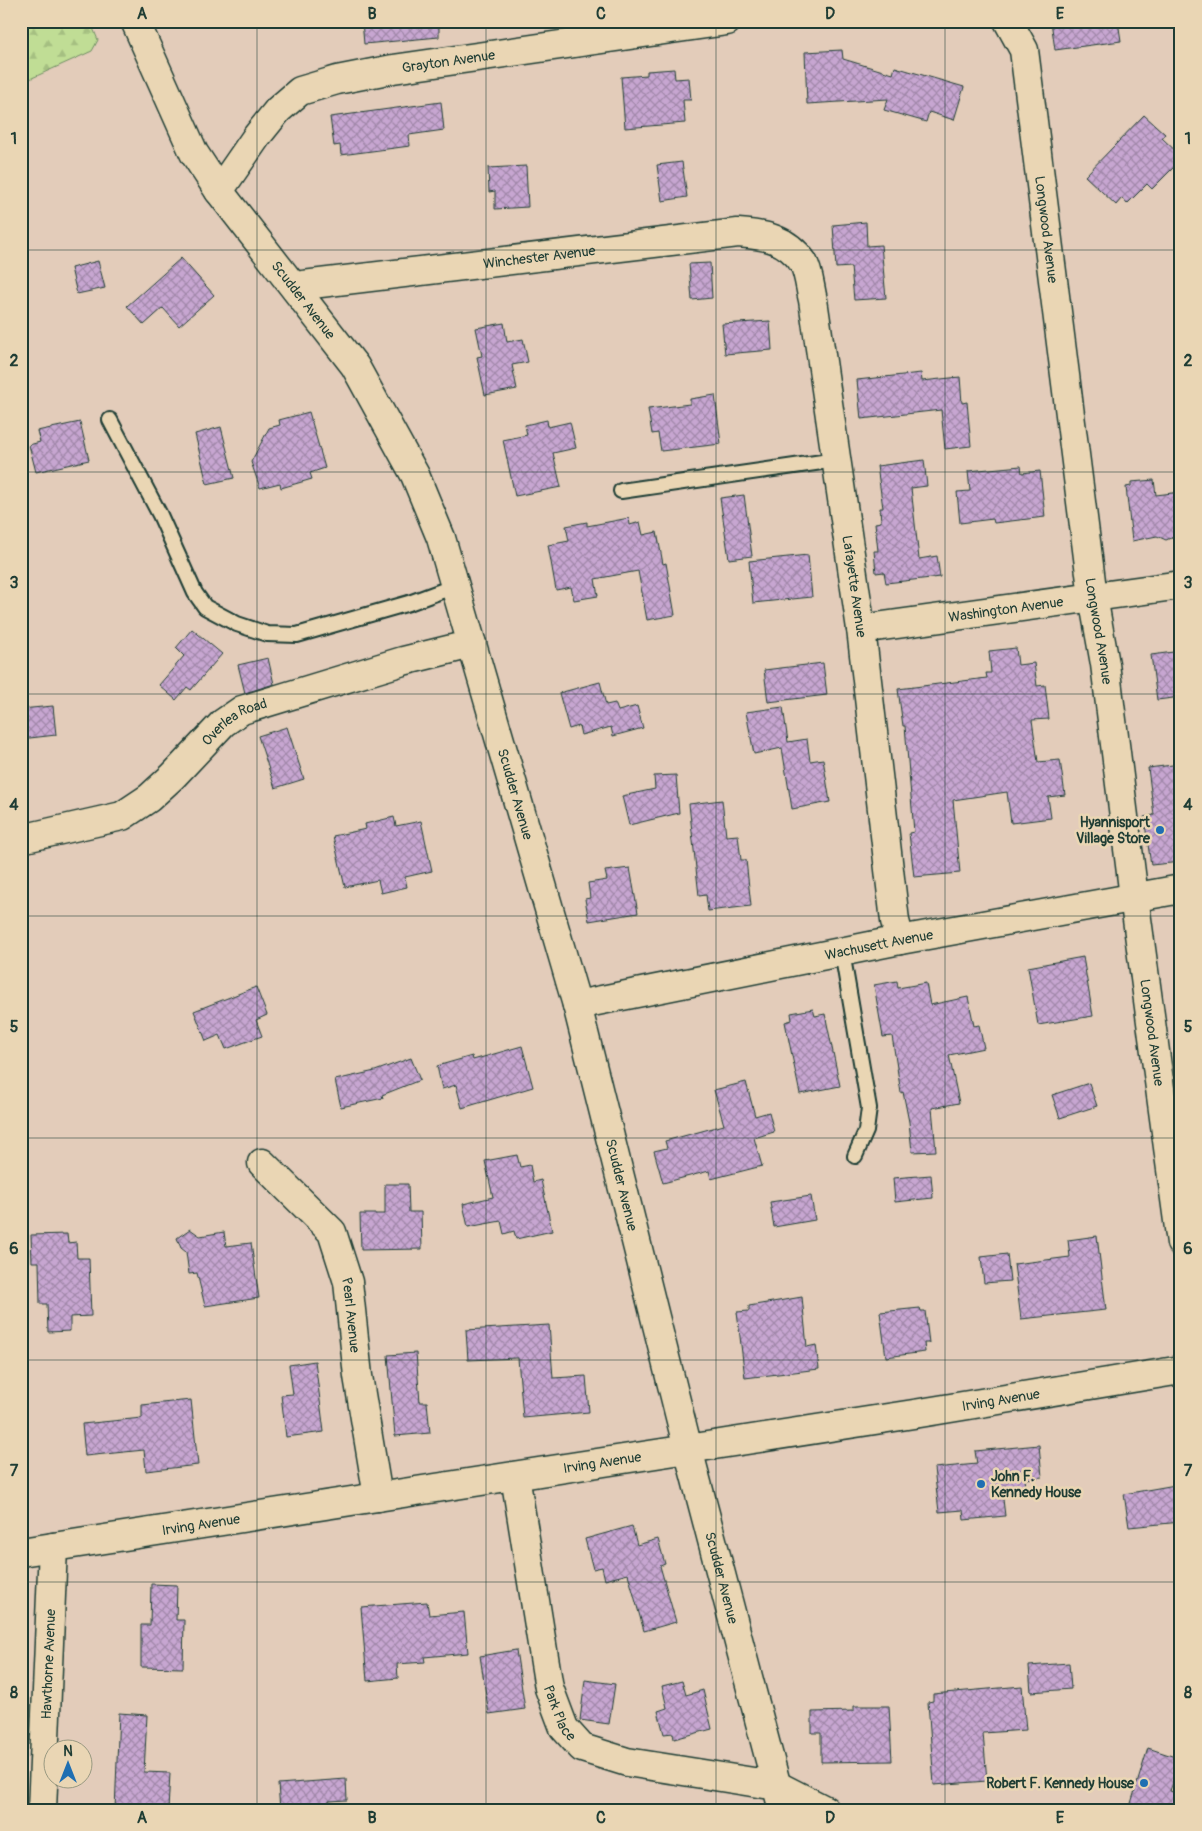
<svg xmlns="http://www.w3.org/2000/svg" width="1202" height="1831" font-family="Pangolin,sans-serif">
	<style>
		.forest { fill: url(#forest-firs); stroke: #708d64 }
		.building { fill: url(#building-cross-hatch); stroke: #1f3d34 }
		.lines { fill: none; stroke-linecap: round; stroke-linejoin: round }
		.service-casing { stroke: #1f3d34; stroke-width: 18 }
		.minor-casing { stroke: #1f3d34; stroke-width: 31 }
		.tertiary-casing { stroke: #1f3d34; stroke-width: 31 }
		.service { stroke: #ead6b4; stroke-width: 14 }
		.minor { stroke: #ead6b4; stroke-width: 28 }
		.tertiary { stroke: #ead6b4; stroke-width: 28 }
		.grid { fill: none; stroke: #1f3d34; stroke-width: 1; stroke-opacity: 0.55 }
		.poi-dot { fill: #1f6fb2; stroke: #ead6b4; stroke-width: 2 }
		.labels { text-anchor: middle; stroke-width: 5; stroke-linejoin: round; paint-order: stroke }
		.street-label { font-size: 14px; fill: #1f3d34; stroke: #ead6b4 }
		.poi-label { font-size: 14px; font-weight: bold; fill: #1f3d34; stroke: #ead6b4; text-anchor: end }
		.neatline { fill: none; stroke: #1f3d34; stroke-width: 2 }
		.grid-label { font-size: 16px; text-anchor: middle; font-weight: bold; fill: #1f3d34 }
	</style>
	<defs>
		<pattern id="forest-firs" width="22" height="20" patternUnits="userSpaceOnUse" patternTransform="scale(1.25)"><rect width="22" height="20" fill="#c0dd95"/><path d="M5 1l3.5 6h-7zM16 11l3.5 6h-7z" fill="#a5bf81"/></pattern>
		<pattern id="building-cross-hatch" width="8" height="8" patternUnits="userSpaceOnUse" patternTransform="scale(1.25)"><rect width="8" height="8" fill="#c7a6d1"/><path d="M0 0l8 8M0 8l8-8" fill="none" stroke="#a188aa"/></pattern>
	</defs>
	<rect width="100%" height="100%" fill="#e3ccba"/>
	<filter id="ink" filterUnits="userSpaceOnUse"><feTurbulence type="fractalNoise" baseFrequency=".02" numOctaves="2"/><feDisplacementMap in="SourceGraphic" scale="10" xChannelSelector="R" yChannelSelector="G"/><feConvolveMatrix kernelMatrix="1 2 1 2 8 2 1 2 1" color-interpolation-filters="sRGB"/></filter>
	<g filter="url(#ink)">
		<path class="forest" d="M21 21H90L98 40 92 51 21 83Z"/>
		<path class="building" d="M362 21H439V37L364 44Z
			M1051 21H1118L1121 41 1055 50Z
			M842 50 843 59 893 74 895 67 964 87 954 120 929 112 926 122 884 110 888 99 807 104 805 52Z
			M674 69 675 79 689 78 691 100H683L685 123 625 128 621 77 647 75V71Z
			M441 102 444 130 409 135 410 146 341 155 340 145 334 146 330 117Z
			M1144 115 1165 134 1162 138 1181 156V160L1152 189 1147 184 1127 204 1122 198 1116 205 1085 176Z
			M682 162 687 197 662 201 657 165Z
			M526 166 528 207 495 209V191L489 192 488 168Z
			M866 222 867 246 881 245 886 298 854 300 851 267 836 268 833 225Z
			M181 258 214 295 179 326 163 308 144 325 127 306Z
			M98 261 105 288 77 294 71 268Z
			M710 263 712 298 692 300 689 264Z
			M770 321 772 350 725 354 722 324Z
			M504 323 507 342 523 339 528 362 512 365 517 389 485 395 477 357 482 356 476 328Z
			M921 373 922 381 960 377 962 403 967 402 971 446 945 449 941 410 861 419 857 380Z
			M715 395 721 444 661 451 658 433 652 434 648 409 690 404V399Z
			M309 412 325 468 310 473 312 479 281 488 280 483 260 488 251 462 269 428 280 425 279 420Z
			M547 420 548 427 570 422 576 448 553 453 561 487 515 496 503 440 527 435 525 425Z
			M80 422 89 460 36 472 29 445 40 442 37 431Z
			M221 427 234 478 207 484 195 434Z
			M924 460 927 486 911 488 919 559 937 556 940 577 886 583 884 572 876 573 874 551H878L875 523 881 522 880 508H883L877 466Z
			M1021 466 1022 473 1040 471 1045 517 994 523 993 519 960 523 957 492 970 491 968 471Z
			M1154 480 1156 495 1181 492V531H1176L1173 537 1166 540 1157 536 1132 541 1126 487 1131 486V482Z
			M744 495 752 556 729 559 720 498Z
			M629 518 630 525 640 522 643 535 657 532 663 564 666 563 675 615 647 620 638 571 595 579 598 596 574 600 571 587 556 590 548 545 569 541 566 526 587 522V526Z
			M808 555 812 597 753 603 749 561Z
			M192 629 222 654 191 690 187 687 176 700 159 685 184 656 176 648Z
			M1016 648 1018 665 1034 663 1037 686 1045 685 1049 719 1032 720 1038 762 1060 760 1065 795 1048 797 1051 818 1011 823 1007 792 953 800 960 873 914 877 909 833 914 832 905 726H903L898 689 987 678 986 673H991L989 651Z
			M1181 651V697L1157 700 1151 655Z
			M268 658 274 684 245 693 238 665Z
			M823 663 827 695 768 702 764 670Z
			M600 682 606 705 615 703 618 711 637 706 643 728 613 736 611 727 581 735 579 726 569 729 559 693Z
			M53 706 56 735 21 739V709Z
			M783 707 788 742 807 739 810 761 823 759 830 802 792 809 782 748 754 754 746 712Z
			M287 727 304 779 275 788 258 736Z
			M1181 764V862L1151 865 1144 817 1154 815 1148 768Z
			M676 775 679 813 629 825 622 796 655 789 654 776Z
			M722 800 726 836 738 835 741 860H746L751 906 708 911 706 895 699 896 689 804Z
			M394 817 396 826 421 821 432 871 405 877 407 887 381 893 378 880 345 887 333 836 366 829 365 824Z
			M630 868 638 913 589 921 585 899 590 898 588 883 607 880 605 871Z
			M1083 957 1093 1016 1038 1025 1028 967Z
			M897 981 898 988 926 983 930 1005 968 997 974 1026 979 1025 984 1048 949 1055 959 1103 932 1108 936 1151 912 1152 909 1122 903 1092 901 1093 892 1036 883 1037 874 985Z
			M256 987 267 1015 256 1020 262 1036 226 1049 220 1035 206 1041 194 1011Z
			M813 1009 815 1016 825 1014 840 1086 800 1094 785 1022 792 1020 791 1013Z
			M522 1046 533 1087 462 1108 456 1085 442 1089 437 1066 472 1056 473 1060Z
			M411 1058 420 1080 382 1095 383 1098 341 1107 335 1080 375 1071Z
			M746 1082 755 1116 769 1112 774 1132 754 1138 762 1166 711 1179 709 1171 663 1183 654 1151 667 1148 665 1141 724 1125 714 1090Z
			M1089 1083 1097 1106 1060 1118 1052 1095Z
			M517 1155 520 1167 530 1165 533 1182 541 1180 552 1231 516 1239 514 1231 504 1234 501 1221 468 1227 463 1204 493 1197 485 1161Z
			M931 1175 933 1198 895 1202 893 1178Z
			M385 1184H408L409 1212H421L422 1249 361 1250 360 1214H385Z
			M811 1196 815 1220 774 1227 770 1202Z
			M190 1229 200 1236 224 1232 226 1246 251 1243 259 1298 205 1306 197 1273 189 1274 186 1252 181 1248 177 1238Z
			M67 1234 68 1243 76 1242 77 1258H89L91 1316 70 1317V1331L48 1332 47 1304H40L39 1262H32L31 1235Z
			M1097 1236 1106 1310 1021 1319 1014 1264 1070 1257 1068 1240Z
			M1007 1254 1010 1281 984 1283 981 1257Z
			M802 1297 807 1347 816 1345 819 1369 745 1378 737 1312 749 1311V1306Z
			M920 1308 921 1311H925L929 1343H924L925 1352 886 1357 880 1312Z
			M549 1325 553 1378 586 1376 589 1412 523 1418 518 1358 468 1360 466 1330Z
			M416 1353 420 1402H427L430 1433 395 1436 388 1355Z
			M315 1361 324 1432 286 1437 281 1395 293 1394 289 1365Z
			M191 1400 198 1465 146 1471 144 1450 85 1456 82 1424 142 1418V1405Z
			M1039 1445 1042 1477 1025 1479 1026 1488 1002 1491 1005 1516 964 1520 963 1510 939 1512 934 1468 977 1464 975 1451Z
			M1181 1484V1522L1129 1527 1124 1494Z
			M632 1526 637 1545 658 1539 665 1564 660 1566 676 1622 644 1631 628 1574 605 1580 602 1567 593 1569 585 1539Z
			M151 1584 177 1585 176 1620H184L183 1668 141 1667V1625H150Z
			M427 1602 429 1615 464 1612 468 1653 424 1657 425 1662 397 1664 398 1678 367 1681 361 1607Z
			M516 1650 525 1709 489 1714 480 1656Z
			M1069 1663 1071 1689 1031 1692 1029 1666Z
			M585 1680 615 1684 609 1724 580 1720Z
			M682 1681 686 1695 703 1690 712 1729 674 1739 673 1733 664 1734 658 1711 667 1708 662 1686Z
			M1022 1686 1026 1730 983 1733 987 1781 934 1785 928 1702 933 1701V1694Z
			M854 1706H889L892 1761 821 1762V1733H812V1712L854 1711Z
			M119 1713 147 1715 144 1772 170 1773 168 1810H115Z
			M1148 1748 1181 1759 1170 1791 1181 1794V1810H1129Z
			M346 1779 347 1800 329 1801 330 1810H280L278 1784Z"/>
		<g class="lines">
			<defs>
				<path id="service" d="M110 420 160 515 195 593 205 607 237 624 267 634 297 635 409 603 455 586
					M621 491 836 460
					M842 952 869 1108 866 1131 855 1156"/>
				<g id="minor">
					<path id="s1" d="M1008 21 1024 50 1093 597 1105 664 1134 897 1181 1243"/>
					<path id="s2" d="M219 191 257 136 278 110 300 91 337 80 393 69 727 21"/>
					<path id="s3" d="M295 286 738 233C765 235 786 238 803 262 809 272 810 289 813 300L861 629 895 921 900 940"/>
					<path id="s4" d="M861 629 1181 585"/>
					<path id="s5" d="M21 839 122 816 149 798 173 776 223 723 242 710 403 661 472 644"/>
					<path id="s6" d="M577 1005 900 940 1181 889"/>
					<path id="s7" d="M262 1163 332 1232 348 1282 358 1376 378 1497"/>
					<path id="s8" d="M515 1476 549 1688 564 1728 582 1748 627 1762 778 1786 825 1810"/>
					<path id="s9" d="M21 1552 688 1449 783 1810"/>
					<path id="s10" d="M42 1810 53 1547"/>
				</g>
				<g id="tertiary">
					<path id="s11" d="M135 21 194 153 219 191 355 366 415 475 441 538 577 1005 688 1449 920 1413 1181 1370"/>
				</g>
			</defs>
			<use href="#service" class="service-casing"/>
			<use href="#minor" class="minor-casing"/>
			<use href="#tertiary" class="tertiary-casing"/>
			<use href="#service" class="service"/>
			<use href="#minor" class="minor"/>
			<use href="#tertiary" class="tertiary"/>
		</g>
	</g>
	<path class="grid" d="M257 21V1810M486 21V1810M716 21V1810M945 21V1810M21 250H1181M21 472H1181M21 694H1181M21 916H1181M21 1138H1181M21 1360H1181M21 1582H1181"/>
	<g class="poi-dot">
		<circle cx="1160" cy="830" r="5"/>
		<circle cx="981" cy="1484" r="5"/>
		<circle cx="1144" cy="1783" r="5"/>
	</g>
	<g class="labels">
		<g class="street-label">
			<text dy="5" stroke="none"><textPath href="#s2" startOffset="281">Grayton Avenue</textPath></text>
			<text dy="5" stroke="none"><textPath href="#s1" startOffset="214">Longwood Avenue</textPath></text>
			<text dy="5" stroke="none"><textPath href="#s3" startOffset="246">Winchester Avenue</textPath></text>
			<text dy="5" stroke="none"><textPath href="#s11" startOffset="328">Scudder Avenue</textPath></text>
			<text dy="5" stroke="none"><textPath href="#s3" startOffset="849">Lafayette Avenue</textPath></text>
			<text dy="5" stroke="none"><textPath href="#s4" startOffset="146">Washington Avenue</textPath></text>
			<text dy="5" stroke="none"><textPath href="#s1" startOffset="619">Longwood Avenue</textPath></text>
			<text dy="5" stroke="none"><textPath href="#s5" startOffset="252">Overlea Road</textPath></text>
			<text dy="5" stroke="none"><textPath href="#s11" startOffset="871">Scudder Avenue</textPath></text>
			<text dy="5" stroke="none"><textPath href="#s6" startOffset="308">Wachusett Avenue</textPath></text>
			<text dy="5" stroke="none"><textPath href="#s1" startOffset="1024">Longwood Avenue</textPath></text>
			<text dy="5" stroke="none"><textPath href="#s11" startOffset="1276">Scudder Avenue</textPath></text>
			<text dy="5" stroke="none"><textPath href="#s7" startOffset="184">Pearl Avenue</textPath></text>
			<text dy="5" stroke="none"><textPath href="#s11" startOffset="1865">Irving Avenue</textPath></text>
			<text dy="5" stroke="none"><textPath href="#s9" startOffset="588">Irving Avenue</textPath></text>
			<text dy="5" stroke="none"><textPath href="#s9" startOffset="182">Irving Avenue</textPath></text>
			<text dy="5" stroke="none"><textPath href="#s9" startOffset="808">Scudder Avenue</textPath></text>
			<text dy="5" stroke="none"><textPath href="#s10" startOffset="146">Hawthorne Avenue</textPath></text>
			<text dy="5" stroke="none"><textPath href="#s8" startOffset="242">Park Place</textPath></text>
		</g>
		<g class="poi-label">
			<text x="1150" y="827">Hyannisport<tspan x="1150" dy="16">Village Store</tspan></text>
			<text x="991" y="1481" text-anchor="start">John F.<tspan x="991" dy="16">Kennedy House</tspan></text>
			<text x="1134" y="1788">Robert F. Kennedy House</text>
		</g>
	</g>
	<rect width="1202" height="1831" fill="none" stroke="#ead6b4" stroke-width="55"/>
	<g transform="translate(68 1764)"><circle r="24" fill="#ead6b4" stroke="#999981"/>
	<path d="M0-4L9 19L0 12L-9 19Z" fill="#1f6fb2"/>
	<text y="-8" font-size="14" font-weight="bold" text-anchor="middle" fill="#1f3d34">N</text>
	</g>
	<rect x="28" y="28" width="1146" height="1776" class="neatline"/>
	<g class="grid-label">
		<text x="142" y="19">A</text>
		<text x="372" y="19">B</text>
		<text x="601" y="19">C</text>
		<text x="830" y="19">D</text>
		<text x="1060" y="19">E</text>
		<text x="14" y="144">1</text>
		<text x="1188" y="144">1</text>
		<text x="14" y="366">2</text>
		<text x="1188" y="366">2</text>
		<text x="14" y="588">3</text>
		<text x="1188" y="588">3</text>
		<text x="14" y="810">4</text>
		<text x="1188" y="810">4</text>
		<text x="14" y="1032">5</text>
		<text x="1188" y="1032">5</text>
		<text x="14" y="1254">6</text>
		<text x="1188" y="1254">6</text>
		<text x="14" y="1476">7</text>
		<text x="1188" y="1476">7</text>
		<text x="14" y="1698">8</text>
		<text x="1188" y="1698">8</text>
		<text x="142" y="1823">A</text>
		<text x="372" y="1823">B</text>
		<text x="601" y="1823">C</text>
		<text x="830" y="1823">D</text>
		<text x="1060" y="1823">E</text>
	</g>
</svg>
